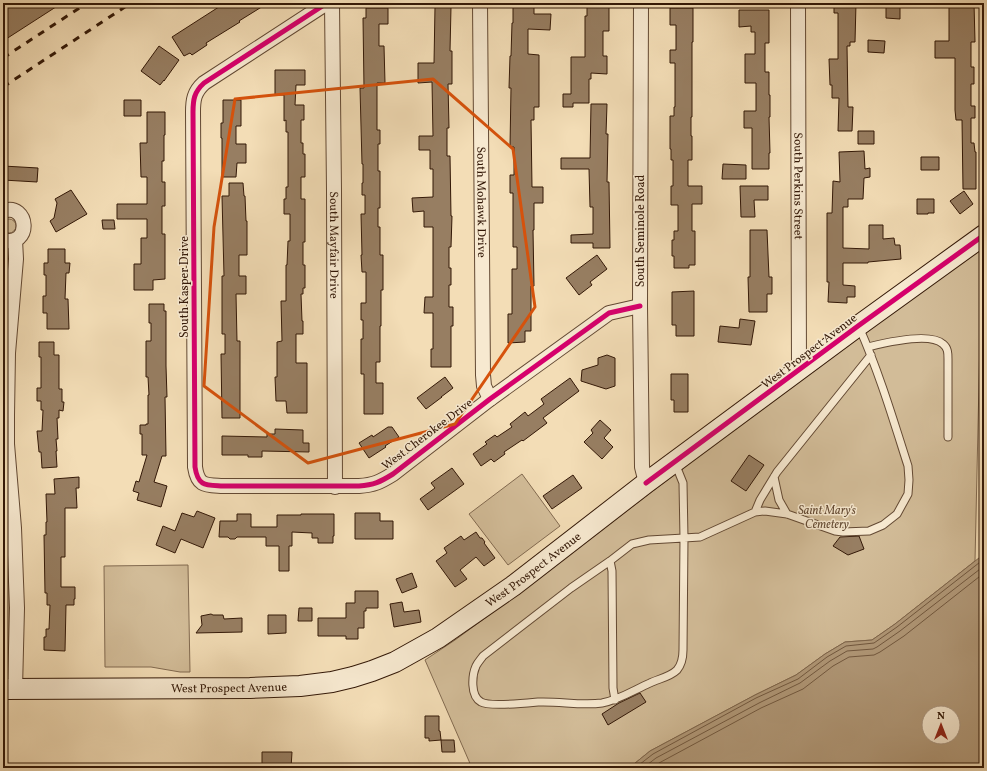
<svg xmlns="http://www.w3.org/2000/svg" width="987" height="771" font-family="Vollkorn,serif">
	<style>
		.green { fill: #d2bc98; stroke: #826a50 }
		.water { fill: #b29a7a; stroke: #7f664c; fill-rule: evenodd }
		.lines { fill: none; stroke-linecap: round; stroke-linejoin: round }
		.shore { stroke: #725940; stroke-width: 1 }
		.building { fill: #977e62; stroke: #331807 }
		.service-casing { stroke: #634933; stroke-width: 9 }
		.minor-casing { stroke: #634933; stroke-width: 16 }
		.secondary-casing { stroke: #331807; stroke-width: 22 }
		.service { stroke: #f7e9d0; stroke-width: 7 }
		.minor { stroke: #f7e9d0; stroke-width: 14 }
		.secondary { stroke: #f7e9d0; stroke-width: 20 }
		.rail { stroke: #331807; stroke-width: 3; stroke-dasharray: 7 7; stroke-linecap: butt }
		.cycleway-casing { stroke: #f7e9d0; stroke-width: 8 }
		.cycleway { stroke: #d6006c; stroke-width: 5 }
		.marked { fill: none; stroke: #d6520c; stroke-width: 3; stroke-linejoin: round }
		.labels { text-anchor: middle; stroke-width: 3; stroke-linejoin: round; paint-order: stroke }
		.street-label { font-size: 12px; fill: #331807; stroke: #f7e9d0 }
		.park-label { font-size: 12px; font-style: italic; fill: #634932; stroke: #f7e9d0 }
	</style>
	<rect width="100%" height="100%" fill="#f3ddb6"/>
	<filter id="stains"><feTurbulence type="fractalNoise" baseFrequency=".005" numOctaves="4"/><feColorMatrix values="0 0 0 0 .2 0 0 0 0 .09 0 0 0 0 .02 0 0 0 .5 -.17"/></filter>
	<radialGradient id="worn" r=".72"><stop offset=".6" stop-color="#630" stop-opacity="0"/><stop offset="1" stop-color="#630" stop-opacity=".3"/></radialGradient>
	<path class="green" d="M2 226a7 7 0 1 1 14 0a7 7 0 1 1-14 0Z
		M982 247 975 561 895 624 872 640 845 642 825 654 796 675 755 695 650 751 629 768H472L425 660 455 640 503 605 733 430Z
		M522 474 560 526 508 565 469 514Z
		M188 565 190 672H180L151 667H105L104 566Z"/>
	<path class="water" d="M984 554V768H629L650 751 755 695 796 675 825 654 845 642 872 640 895 624ZM929 713H953V737H929Z"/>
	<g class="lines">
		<path class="shore" d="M635 768 653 754 756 698 798 679 827 657 846 646 874 643 897 627 984 559
			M643 768 656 758 759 703 800 683 830 661 847 651 873 649 877 647 900 631 984 566
			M653 768 659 763 761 708 803 689 833 666 849 657 874 655 880 652 904 636 984 573"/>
	</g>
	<path class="building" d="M3 3H62L3 41Z
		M225 3H268L239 21 240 22 206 43 207 45 192 55 190 53 184 56 172 37Z
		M513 3H534V14H551L550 30 528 29V54L539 55V107H534V120H531L532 187H543V203H534V230H533L534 286H531V331H525V342L508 343V314H512V269H517V247H513V193H510V175H514V147H510L511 88H509L510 56H511L512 23H513Z
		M587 3H609V31H603V56H607V74L591 73V79H589V103H573V107H563V94H571V57H585V16H587Z
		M834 3H856L855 42H850V46H847L848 107H853L852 131H838L839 98H832V85H830L829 59H838V13H834Z
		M886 3H900V19L886 18Z
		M949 3H974L975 42H971V67H974V84H971V106H975V118H971V143H974L975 152H976V189H963L962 120H956L955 110V58H935V41H949Z
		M435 7H451L450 51H452V84H448L449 128H447V156H450L451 216H452L451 247H449V268H451V285H449V307H453V326H451V367H431V349H433V313H424L425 297H433V227H424V211L413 212 412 198 433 197V169H430V150H419V136H433L432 82 418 83V63H434Z
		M366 8H388V24H379V46H384L385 83H377V130H380V144H378V171H380V208H378V227H380V255H383V290H381V326H380V362H376V383H383V414H364V374H361V339H363V320H361V303H366V272H362L361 255H362L361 214H365V195H362V183H363V164H362L360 88H364L363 18H366Z
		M670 8H693V42H692V117H691V136H692V160H688V186H702V204H692V231H695V265H689V268H674V256H672V240H674V231H678V205H671V186H673V160H671V149H670V116H674V107H675V63H670V50H676V25H670Z
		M739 10H769V43H765V72H769V95H770V117H769L770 153H769V169H752V128H744V111H756V83H745V54H755V32H751V26L739 27Z
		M868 40 885 41 884 53 868 52Z
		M159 46 179 60 164 81V80L160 85 141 71Z
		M275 70H305V85H296L295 105H304V120H301V143H303V154H305V177H301V199H305V242H303V265H305V288H303V294H301L302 321H303V334H296V363H307V413H287L286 401H276L275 377H277V342L282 341 281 301H286V265H287L288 241H290V214H284V199H286V187H288V132H286V120L284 121V95H275Z
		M124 100H141V116H124Z
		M223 100H241V126H236V144H246V163H237L236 177H222V138H221V123H223Z
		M591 104H607L606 134H608L607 182H609L610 248H593V243H571V235L593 234V207H590L589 169H561V158H590Z
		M147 112H165V135H164V161H162V182H165V206H162V234H165V279L153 280V290H134V264H141V238H147V219H117V204H147V177H141L140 143H147Z
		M858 131H874V144H858Z
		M864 151 865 169 870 168V177L864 178 863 199H848V207H843V248L869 249V225H883V239L894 238 895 245H900L901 259 868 262V263H843V285L855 286V297H847V303L828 302 829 282H827V213H832L833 181 840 182 839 152Z
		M921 157H939V170H921Z
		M723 164 746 165V179H722Z
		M3 166 38 168 37 182 3 180Z
		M229 183H243L244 196H245L246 221H247V255H239V276H246V294H236L237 341H240V418H222L221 354H225V334H222V276H224L222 196H229Z
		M740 186H768V200H754L755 217H741Z
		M71 190 87 214 56 232 50 221 54 218 57 203 55 199Z
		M964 191 973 204 960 214 950 201Z
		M917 199H934V213H928V214H917Z
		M102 220H114L115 229H103Z
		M750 230H767L769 277H772V294H767V312H749L748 277H750Z
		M48 249H65V263H70L69 273H66L65 299H68L69 329H47V313H43V296H46V275H44V263H48Z
		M597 255 607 269 590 282 592 285 579 295 566 278Z
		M694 291V336H676V325H672V292Z
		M149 304H164V311H166V366L167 397H165L166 456H162L154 482 167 486 161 507 137 500 139 493 133 491 136 481 139 482 147 455H142V434H140V425H146V424H148V395H149L148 377H146V341H151V323H149Z
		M740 319 755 321 751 345 718 342 720 326 739 328Z
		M39 342H54V355H59V389H62V402H64L63 411 59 410V418H57L58 439H56L57 451H56L57 467 42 468 41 452H39L37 431H42L43 410H41V401H37V388H41V357H39Z
		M607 355 615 358V386L606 389 581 381 582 370 598 365V358Z
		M671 374H688V412H674V400H671Z
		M445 377 453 388 441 397H442L426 409 417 398Z
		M570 378 579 391 543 418 547 423 523 441 522 440 504 452 505 454 494 462 491 459 481 466 473 454 487 444 485 442 495 435 497 437 512 427 510 424 525 412 528 416 544 404 541 399Z
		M600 420 611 430 604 438 613 447 602 459 584 442 593 433 591 430Z
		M388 427H392L399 437 385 446 386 447 369 458 359 443 372 435 373 437Z
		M275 429 303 430V443H309V452L262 451V457H248V455H222V436L267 437V434H275Z
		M749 455 764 465 746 491 731 481Z
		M452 468 464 484 428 510 420 499 435 488 431 483Z
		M573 475 582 488 552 509 543 496Z
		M79 477V488H76L77 508H65V557H61V587H75V599H74V605H66L65 651 44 650V637H46V629H49L50 605H47V593H45L44 535H46V522H47L46 494H55L54 479Z
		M197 511 215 518 203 548 181 539 175 553 156 545 163 526 175 531 182 513 194 517Z
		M355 513H380V521H393V539H355Z
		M237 514H251V527H277V515H301V514H334V536H333V543H318V538H312V533L292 532V546H289V571H279V546H266V537H237L235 539H230L228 537H219L220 521H237Z
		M476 532 480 538H482L485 542 484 543 495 558 484 566 476 557 460 570 467 579 455 587 436 561 447 553 444 548 461 536 464 540Z
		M859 536 864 549 848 555 833 546 840 537Z
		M412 573 417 587 402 593 396 579Z
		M355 591H378V608H366V611H364V628H358V639H346V636H318V618H346V603H355Z
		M402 602 404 612 419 610 421 622 394 627 390 604Z
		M299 608H312V621H298Z
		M211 614 213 615H223L224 619 242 618V632L196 633 202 625 201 616Z
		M268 615H286V633L268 634Z
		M640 693 646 702 608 725 602 714 619 703Z
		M425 716H439V731H440L441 740 429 741V738H425Z
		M441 740H454L455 752H442Z
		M262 752H292L291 768H271V765H262Z"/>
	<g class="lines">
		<defs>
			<path id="service" d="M868 347C884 343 930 332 943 344 948 348 948 353 948 359V437
				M675 463 683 483 684 538 649 540 632 544 610 561 571 588 483 656C481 659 478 662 476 666 472 675 470 696 481 702 489 707 527 703 538 702 560 701 581 706 602 703 619 700 634 690 650 683 658 679 670 677 677 670 682 664 683 657 683 650L684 538 700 537 755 512 765 511 787 514 835 531 843 532 869 531 883 525 897 514 908 494 909 480 908 466C893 419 879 372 859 327
				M774 477 779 500 787 514
				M755 512 760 500 777 472 871 355
				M610 561 612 571 613 688 615 700"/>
			<g id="minor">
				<path d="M327 3 204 83C194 92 193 100 193 112L195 467C198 487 206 485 223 486H359C374 485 380 482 393 474L490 399 609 313 640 306"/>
				<path id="s1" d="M332 3 334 191 335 487"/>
				<path id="s2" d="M480 3 483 375 484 386 490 399"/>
				<path d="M641 3 640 306 642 467 646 483"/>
				<path id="s3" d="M798 3 799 370"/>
				<path d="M3 211C29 202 32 248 3 240"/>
				<path d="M15 689 17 608 14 528 7 444V415L8 353 16 259 15 240"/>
			</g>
			<g id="secondary">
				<path id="s4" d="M3 689 250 688 300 686 332 682 353 677 372 671 395 662 438 638 513 586 646 483 858 326 984 235"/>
			</g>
		</defs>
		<use href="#service" class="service-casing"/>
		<use href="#minor" class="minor-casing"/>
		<use href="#secondary" class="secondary-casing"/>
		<use href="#service" class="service"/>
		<use href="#minor" class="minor"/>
		<use href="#secondary" class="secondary"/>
		<path class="rail" d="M3 58 87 3
			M3 87 131 3"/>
		<defs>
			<path id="cycleway" d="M327 3 204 83C194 92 193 100 193 112L195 467C198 487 206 485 223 486H359C374 485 380 482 393 474L490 399 609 313 640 306
				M646 483 858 326 984 235"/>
		</defs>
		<use href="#cycleway" class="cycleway-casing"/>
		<use href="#cycleway" class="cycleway"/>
	</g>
	<path class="marked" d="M433 79 513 149 535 307 455 424 308 463 204 386 214 227 235 99Z"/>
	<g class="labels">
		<g class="street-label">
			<text dy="4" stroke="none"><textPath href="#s3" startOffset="183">South Perkins Street</textPath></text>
			<text dy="4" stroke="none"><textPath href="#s2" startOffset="199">South Mohawk Drive</textPath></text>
			<text transform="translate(640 231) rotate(-90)" y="4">South Seminole Road</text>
			<text dy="4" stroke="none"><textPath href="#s1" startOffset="242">South Mayfair Drive</textPath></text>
			<text transform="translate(184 287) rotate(-90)" y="4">South Kasper Drive</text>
			<text transform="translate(809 351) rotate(-37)" y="4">West Prospect Avenue</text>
			<text transform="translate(427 434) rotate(-37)" y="4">West Cherokee Drive</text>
			<text dy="4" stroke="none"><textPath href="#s4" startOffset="562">West Prospect Avenue</textPath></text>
			<text dy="4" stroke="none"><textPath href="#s4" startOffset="226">West Prospect Avenue</textPath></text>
		</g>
		<g class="park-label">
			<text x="827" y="514">Saint Mary's<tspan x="827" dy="14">Cemetery</tspan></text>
		</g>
	</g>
	<rect width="987" height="771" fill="none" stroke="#f3ddb6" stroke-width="16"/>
	<rect x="4" y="4" width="979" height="763" fill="none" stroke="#331807" stroke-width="2"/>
	<rect x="8" y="8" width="971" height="755" fill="none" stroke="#331807"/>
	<g transform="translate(941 725)"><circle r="19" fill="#f7e9d0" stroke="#a99580"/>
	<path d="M0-3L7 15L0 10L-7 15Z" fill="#8f2418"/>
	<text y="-6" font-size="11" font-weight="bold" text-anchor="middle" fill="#331807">N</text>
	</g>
	<rect width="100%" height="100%" filter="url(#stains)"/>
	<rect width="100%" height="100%" fill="url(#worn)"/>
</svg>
